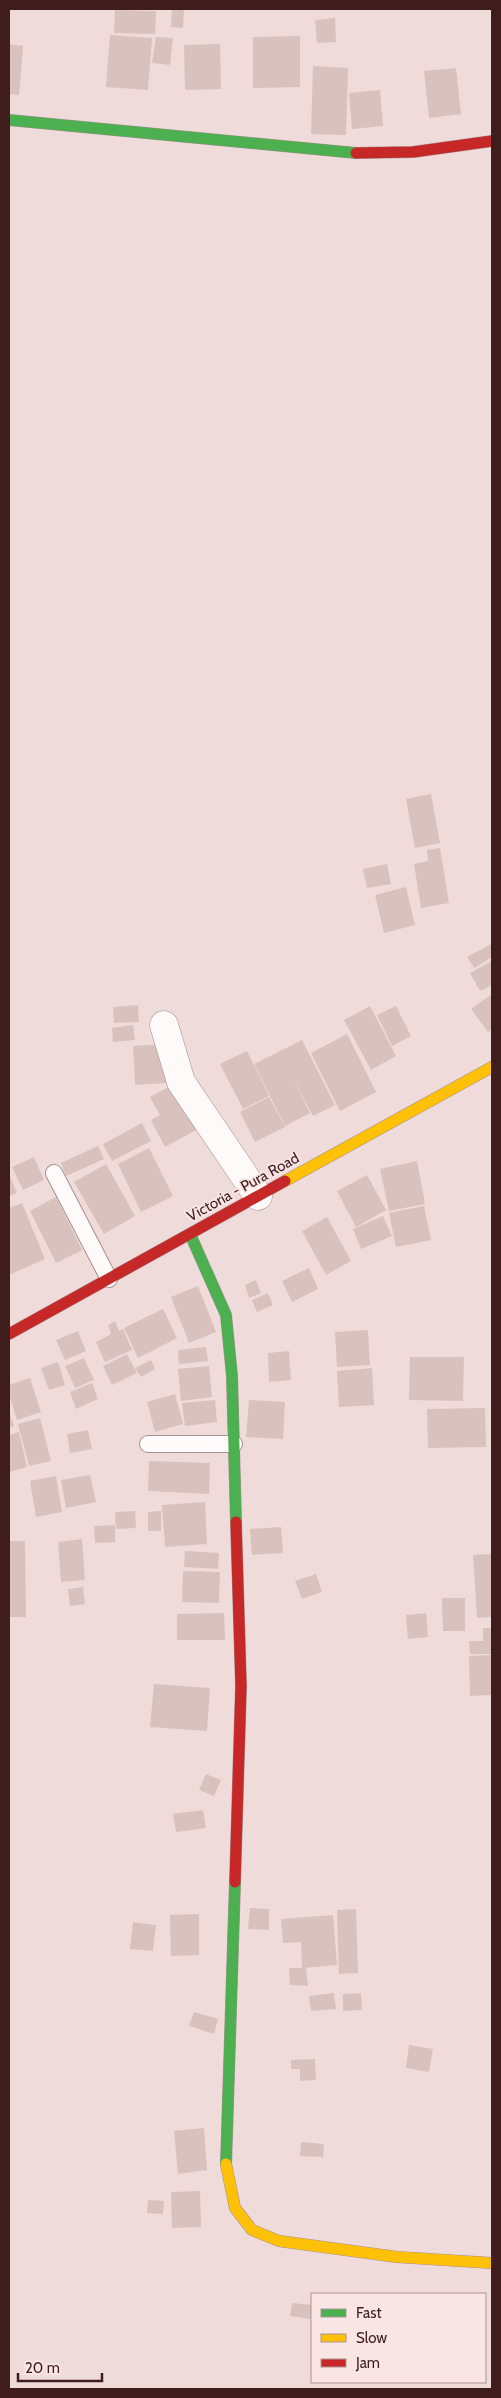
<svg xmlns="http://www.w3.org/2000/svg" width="501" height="2398" font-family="Cabin,sans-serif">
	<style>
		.building { fill: #d9c2bd }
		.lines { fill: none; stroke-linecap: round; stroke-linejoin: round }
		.lane-casing { stroke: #a89090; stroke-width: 18 }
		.street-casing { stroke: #a89090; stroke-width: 29 }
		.fast-casing { stroke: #a89090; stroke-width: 12 }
		.slow-casing { stroke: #a89090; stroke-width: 12 }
		.jam-casing { stroke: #a89090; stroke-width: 12 }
		.lane { stroke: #fdfaf9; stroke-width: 16 }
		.street { stroke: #fdfaf9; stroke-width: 28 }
		.fast { stroke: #4caf50; stroke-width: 11 }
		.slow { stroke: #ffc107; stroke-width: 11 }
		.jam { stroke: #c62828; stroke-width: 11 }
		.labels { text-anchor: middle; stroke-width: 4; stroke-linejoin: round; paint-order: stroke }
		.street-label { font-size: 15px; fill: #3f1d1d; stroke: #f8e5e4 }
	</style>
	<rect width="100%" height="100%" fill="#efdbda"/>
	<path class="building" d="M172 9H184L183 28 171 27Z
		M115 10 156 11 155 34 114 33Z
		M335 18 336 42 317 43 315 20Z
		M110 35 152 38 148 90 106 87Z
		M300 36V87L253 88V37Z
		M156 37 173 38 170 65 152 63Z
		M9 44 23 46 19 95 9 94Z
		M220 44 221 89 185 90 184 45Z
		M313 66 348 68 346 135 311 134Z
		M456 68 461 114 429 118 424 71Z
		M380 90 383 126 352 129 349 93Z
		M431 794 440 843 415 848 406 799Z
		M440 848 449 903 421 908 414 864 428 861 427 850Z
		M387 864 391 884 367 888 363 869Z
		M406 887 415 925 384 933 375 895Z
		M491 944 492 957 474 968 467 957Z
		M492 961V985L480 991 470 973Z
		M492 994V1029L488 1032 471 1009Z
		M138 1005 139 1022 114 1023 113 1007Z
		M370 1006 396 1056 371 1070 344 1020Z
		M396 1006 411 1036 392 1046 377 1015Z
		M133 1025 135 1040 113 1042 112 1028Z
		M347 1034 376 1092 340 1111 311 1053Z
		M302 1040 335 1105 313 1116 292 1076 310 1113 285 1126 254 1064Z
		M165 1044 167 1083 135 1085 133 1046Z
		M247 1051 269 1096 243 1109 220 1064Z
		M174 1084 198 1129 165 1147 151 1120 160 1115 150 1097Z
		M269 1097 285 1127 255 1142 240 1112Z
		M142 1123 151 1141 112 1161 103 1144Z
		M98 1146 104 1159 66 1176 61 1163Z
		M149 1148 173 1196 141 1212 118 1164Z
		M34 1157 44 1180 23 1190 12 1167Z
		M417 1161 425 1204 389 1211 380 1169Z
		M106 1164 135 1216 104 1234 74 1182Z
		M9 1174 17 1193 9 1196Z
		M367 1175 386 1210 356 1227 337 1191Z
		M56 1197 82 1250 56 1263 30 1211Z
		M22 1203 45 1259 9 1275V1208Z
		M424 1206 431 1240 396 1247 389 1213Z
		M383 1216 392 1236 361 1249 353 1229Z
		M327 1217 351 1261 326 1275 302 1231Z
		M309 1268 318 1289 292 1302 282 1281Z
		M256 1280 261 1293 249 1298 245 1285Z
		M198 1286 216 1332 189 1343 171 1297Z
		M268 1293 273 1305 257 1312 252 1300Z
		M163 1309 177 1338 138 1358 124 1328Z
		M115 1321 119 1331 123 1329 132 1350 105 1362 96 1342 111 1334 108 1325Z
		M368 1330 370 1365 337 1367 335 1332Z
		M78 1331 86 1351 65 1360 56 1340Z
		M206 1347 208 1361 179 1364 178 1350Z
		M289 1351 291 1380 269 1382 268 1353Z
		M127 1354 137 1373 112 1385 103 1366Z
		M410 1357H464L463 1401 409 1400Z
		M84 1358 94 1380 75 1388 65 1366Z
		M151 1360 155 1369 141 1377 135 1368Z
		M58 1362 65 1385 49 1390 41 1368Z
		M209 1366 212 1397 181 1401 178 1369Z
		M372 1368 374 1405 339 1407 337 1371Z
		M30 1378 41 1412 17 1420 9 1394V1385Z
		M92 1383 98 1399 76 1409 70 1392Z
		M175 1394 183 1424 155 1432 147 1402Z
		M215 1400 217 1422 185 1426 182 1403Z
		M249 1400 285 1402 283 1439 246 1437Z
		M485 1408 486 1447 428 1448 427 1409Z
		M9 1412 14 1426 9 1428Z
		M40 1418 51 1461 29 1466 18 1424Z
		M88 1430 92 1449 70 1453 67 1434Z
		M19 1432 27 1467 9 1472V1435Z
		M149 1461 210 1463 209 1494 148 1491Z
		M90 1475 96 1502 66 1508 61 1480Z
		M56 1476 62 1512 36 1517 30 1481Z
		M205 1502 207 1544 165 1547 162 1505Z
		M135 1511 136 1528 116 1529 115 1512Z
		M161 1511V1531H148V1512Z
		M115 1525V1542L95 1543 94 1526Z
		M281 1527 283 1553 252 1555 250 1529Z
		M82 1539 85 1580 61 1582 58 1542Z
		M9 1541H25L26 1617H9Z
		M185 1551 219 1553 218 1569 184 1567Z
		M492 1554V1617L477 1618 473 1555Z
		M183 1571 220 1572 219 1603 182 1602Z
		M316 1574 322 1592 302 1599 295 1581Z
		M83 1587 85 1604 70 1606 68 1589Z
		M442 1598H465V1631H443Z
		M224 1613 225 1640H177V1614Z
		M426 1613 428 1637 408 1639 406 1615Z
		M483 1628H492V1654H470L469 1641H483Z
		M492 1655V1695L470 1696 469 1656Z
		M154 1684 210 1688 207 1731 150 1727Z
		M206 1774 221 1780 214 1796 199 1790Z
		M203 1810 206 1828 176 1832 173 1814Z
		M250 1908 269 1909V1930L248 1929Z
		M356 1909 358 1973 339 1974 337 1910Z
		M199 1914V1955L171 1956 170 1915Z
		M333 1915 337 1965 302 1968 301 1942 283 1943 281 1919Z
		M133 1922 156 1925 153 1951 130 1949Z
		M289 1968H306L308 1986 290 1985Z
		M334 1993 336 2009 311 2011 309 1996Z
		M361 1993 362 2010 343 2011V1994Z
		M194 2012 218 2019 214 2034 189 2026Z
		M409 2045 433 2049 429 2072 406 2068Z
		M315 2059 316 2080 300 2081V2069H291V2060Z
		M204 2128 207 2170 178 2174 174 2131Z
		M301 2142 324 2144 323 2157 300 2156Z
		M200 2191 201 2227 172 2228 171 2192Z
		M148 2200 164 2201 163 2214 147 2213Z
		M292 2303 312 2305 311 2319 290 2316Z"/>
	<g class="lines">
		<defs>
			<path id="lane" d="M54 1173 109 1279
				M148 1444H234"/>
			<path id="street" d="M164 1025 181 1082 258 1196"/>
			<path id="fast" d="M9 120 356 153
				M190 1234 226 1315 232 1376 236 1522
				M226 2164 235 1882"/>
			<path id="slow" d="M285 1181 492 1067
				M226 2164 235 2208 252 2230 279 2241 397 2257 492 2263"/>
			<path id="jam" d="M356 153 413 152 492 141
				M9 1334 285 1181
				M235 1882 241 1686 236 1522"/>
		</defs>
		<use href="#lane" class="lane-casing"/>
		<use href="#street" class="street-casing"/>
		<use href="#fast" class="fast-casing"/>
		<use href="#slow" class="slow-casing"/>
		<use href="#jam" class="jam-casing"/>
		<use href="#lane" class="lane"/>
		<use href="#street" class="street"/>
		<use href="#fast" class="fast"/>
		<use href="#slow" class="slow"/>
		<use href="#jam" class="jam"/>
	</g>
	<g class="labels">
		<g class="street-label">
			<text transform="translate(243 1187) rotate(-29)" y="5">Victoria - Pura Road</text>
		</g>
	</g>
	<rect width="501" height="2398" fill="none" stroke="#3f1d1d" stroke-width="20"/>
	<rect x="311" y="2293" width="175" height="90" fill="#f8e5e4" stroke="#ae9594"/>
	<rect x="321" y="2309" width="25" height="8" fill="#4caf50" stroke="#ae9594"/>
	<text x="356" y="2318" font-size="15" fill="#3f1d1d">Fast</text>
	<rect x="321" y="2334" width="25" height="8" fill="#ffc107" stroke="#ae9594"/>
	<text x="356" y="2343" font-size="15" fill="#3f1d1d">Slow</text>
	<rect x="321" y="2359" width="25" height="8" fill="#c62828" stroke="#ae9594"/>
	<text x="356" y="2368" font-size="15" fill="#3f1d1d">Jam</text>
	<path d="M18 2373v8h84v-8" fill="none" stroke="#3f1d1d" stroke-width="2.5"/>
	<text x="25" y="2373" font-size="15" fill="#3f1d1d" stroke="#f8e5e4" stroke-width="4" paint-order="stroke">20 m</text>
</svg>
